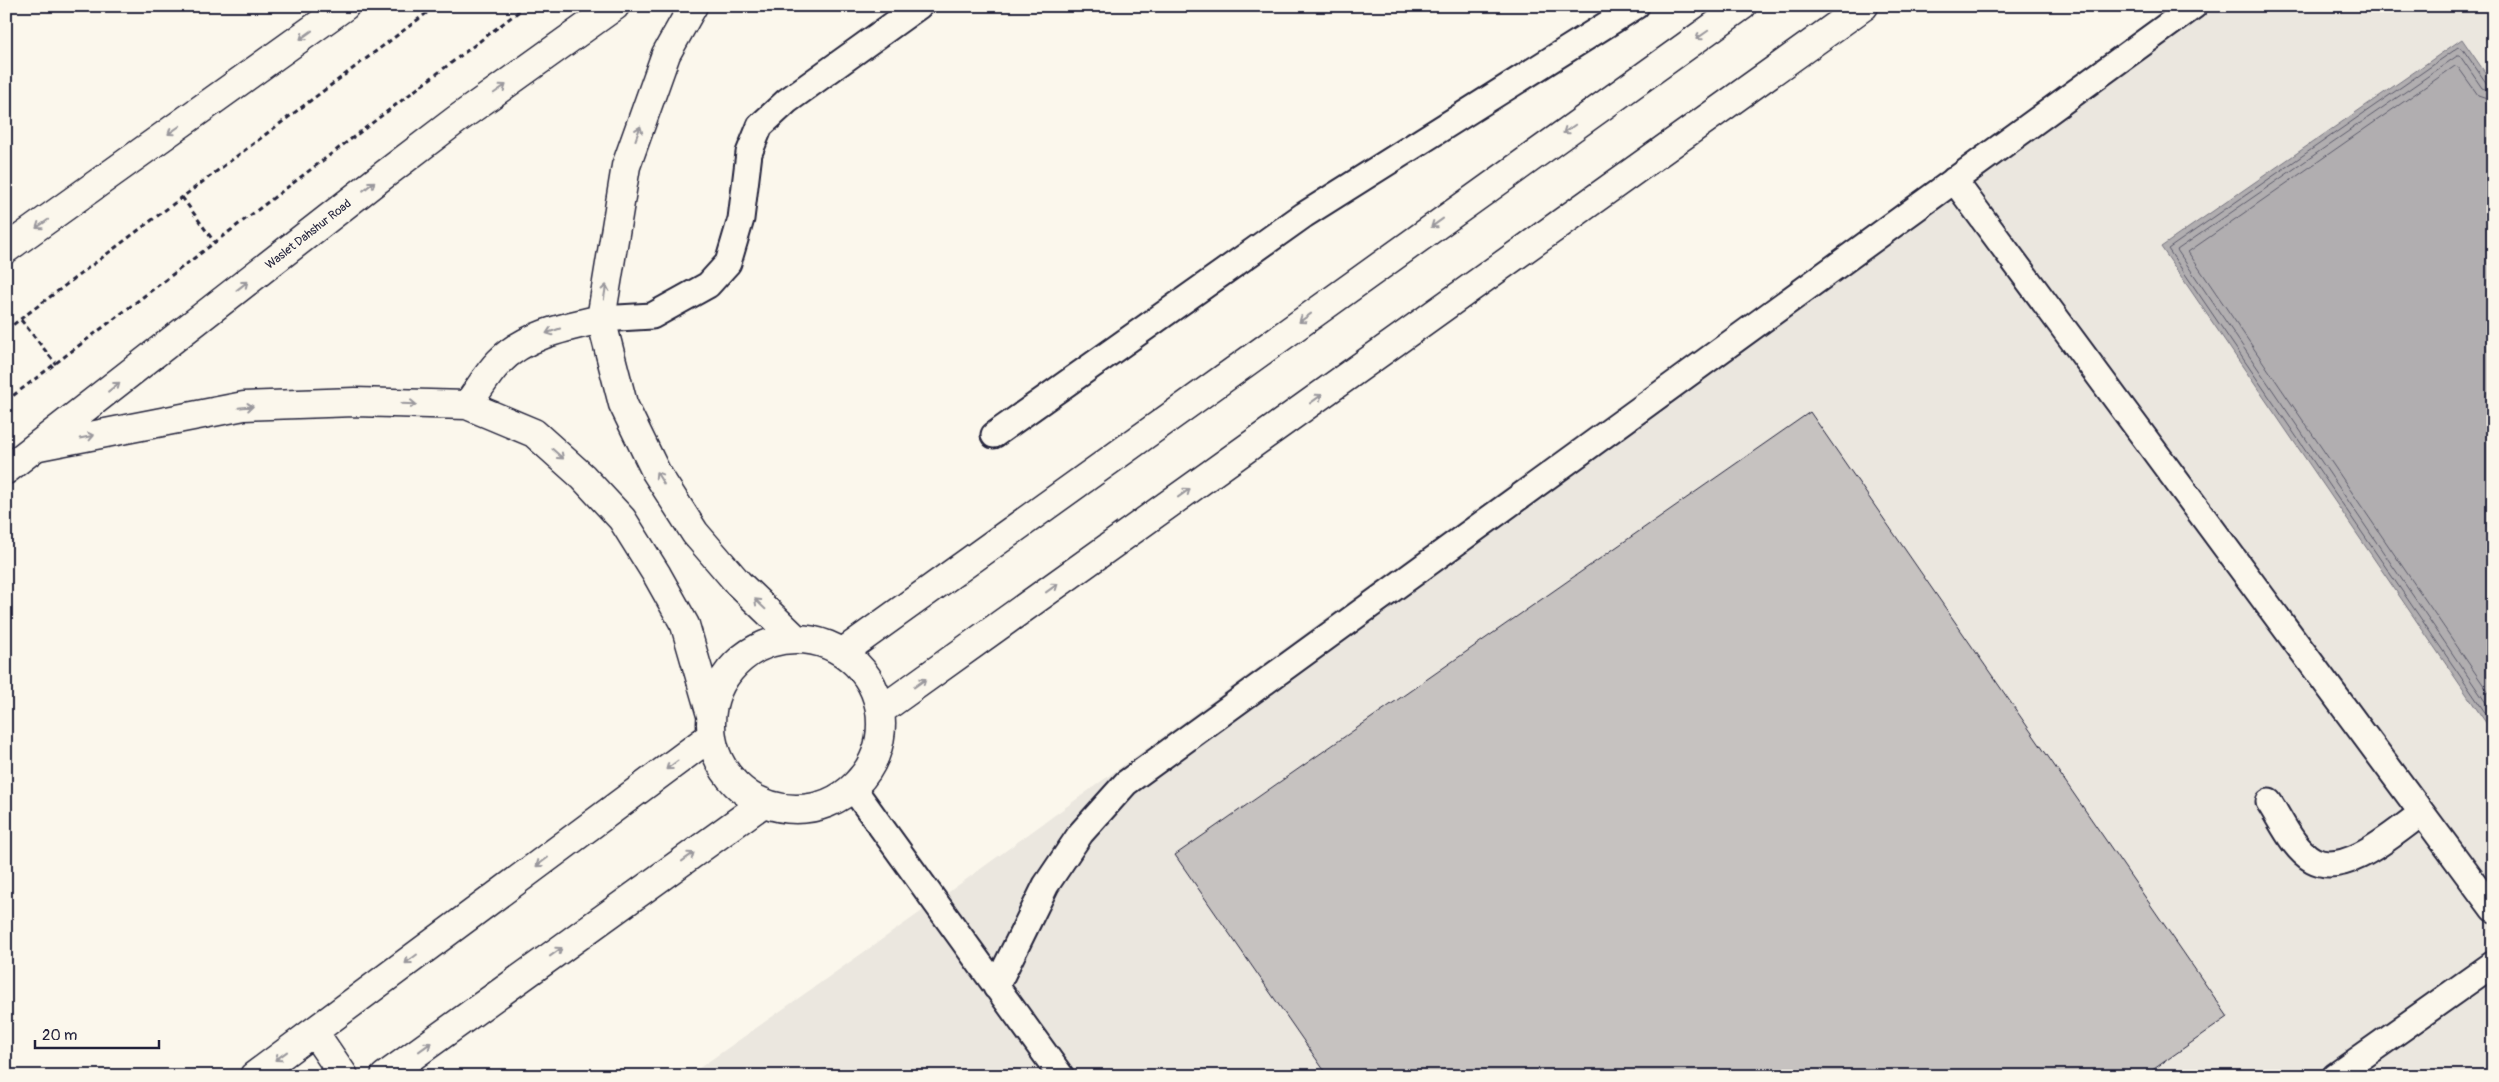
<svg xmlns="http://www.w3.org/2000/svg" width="2499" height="1082" font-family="Pangolin,sans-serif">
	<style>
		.built { fill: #ebe7df }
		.water { fill: #b1aeb0; stroke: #787681 }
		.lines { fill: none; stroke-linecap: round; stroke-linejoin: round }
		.shore { stroke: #5b5a6a; stroke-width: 1 }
		.building { fill: #c6c2c0; stroke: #22223b }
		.service-casing { stroke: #22223b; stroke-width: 29 }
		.minor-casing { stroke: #22223b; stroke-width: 31 }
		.primary-casing { stroke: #22223b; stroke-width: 31 }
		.path { stroke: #22223b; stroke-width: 3; stroke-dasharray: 5 4; stroke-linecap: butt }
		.service { stroke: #fbf7ec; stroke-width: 25 }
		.minor { stroke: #fbf7ec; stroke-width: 28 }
		.primary { stroke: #fbf7ec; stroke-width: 28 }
		.oneway { stroke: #99979c }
		.labels { text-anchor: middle; stroke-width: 4.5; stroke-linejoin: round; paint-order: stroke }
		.street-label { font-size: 12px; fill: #22223b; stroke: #fbf7ec }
	</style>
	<rect width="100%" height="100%" fill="#fbf7ec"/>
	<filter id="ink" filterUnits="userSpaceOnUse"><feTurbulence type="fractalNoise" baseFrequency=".02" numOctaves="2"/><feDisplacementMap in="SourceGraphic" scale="10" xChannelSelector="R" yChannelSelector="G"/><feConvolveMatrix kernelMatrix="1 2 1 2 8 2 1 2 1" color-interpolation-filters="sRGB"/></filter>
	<g filter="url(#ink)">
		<path class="built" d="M2170 6H2493V1076H688L935 902Z"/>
		<path class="water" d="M2462 39 2493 84V733L2161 247Z"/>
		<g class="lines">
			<path class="shore" d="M2493 86 2487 84 2462 48 2459 47 2168 249 2493 724
				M2493 92 2482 88 2460 56H2457L2177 250 2493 713
				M2493 100 2478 95 2458 67 2455 66 2188 252 2493 699"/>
		</g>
		<path class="building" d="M1810 412 2228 1017 2144 1076H1328L1175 855Z"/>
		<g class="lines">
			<defs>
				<path id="service" d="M1954 180 2493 909
					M601 319 652 316 708 285 728 263 741 219 749 153 760 126 787 101 919 6
					M994 435 1304 215 1636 6
					M853 788 1061 1076
					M2269 802C2281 820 2293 849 2313 860 2346 878 2396 831 2422 813
					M996 987 1046 885 1081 833 1126 783 2194 6
					M2335 1076 2493 964"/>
				<path id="minor" d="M693 6 666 54 626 166 601 319 623 404 656 472 695 533 738 583 795 638
					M467 405C478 391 487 374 499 362 525 335 566 327 601 319
					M39 446 244 406 355 402 467 405 534 433 583 477 622 519 657 575 685 625 711 715
					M711 724a85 85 0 1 1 170 0a85 85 0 1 1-170 0Z
					M843 652 1742 6
					M880 711 1864 6
					M314 1032 344 1076
					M254 1076 711 736
					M385 1076 762 804"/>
				<path id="primary" d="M6 249 345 6
					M6 470 376 181 456 120 615 6"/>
			</defs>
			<use href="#service" class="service-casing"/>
			<use href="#minor" class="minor-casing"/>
			<use href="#primary" class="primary-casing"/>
			<path class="path" d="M182 197 215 243
				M21 320 56 364
				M6 330 436 6
				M6 401 526 6"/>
			<use href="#service" class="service"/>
			<use href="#minor" class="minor"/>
			<use href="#primary" class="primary"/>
		</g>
		<defs><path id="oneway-shaft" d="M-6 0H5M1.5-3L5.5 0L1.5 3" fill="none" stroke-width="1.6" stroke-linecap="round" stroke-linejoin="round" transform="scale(1.25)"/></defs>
		<g class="oneway">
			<use href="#oneway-shaft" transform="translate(306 35) rotate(144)"/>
			<use href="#oneway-shaft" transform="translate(1702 35) rotate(145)"/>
			<use href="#oneway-shaft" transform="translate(500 89) rotate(-35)"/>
			<use href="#oneway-shaft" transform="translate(1569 129) rotate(145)"/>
			<use href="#oneway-shaft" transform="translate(174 130) rotate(145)"/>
			<use href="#oneway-shaft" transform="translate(638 133) rotate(-70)"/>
			<use href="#oneway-shaft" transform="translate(369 186) rotate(-38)"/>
			<use href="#oneway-shaft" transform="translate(1437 223) rotate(144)"/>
			<use href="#oneway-shaft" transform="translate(42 224) rotate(145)"/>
			<use href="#oneway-shaft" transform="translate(242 286) rotate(-38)"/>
			<use href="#oneway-shaft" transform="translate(605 292) rotate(-81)"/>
			<use href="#oneway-shaft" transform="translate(1305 318) rotate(144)"/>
			<use href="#oneway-shaft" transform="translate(553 331) rotate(161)"/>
			<use href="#oneway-shaft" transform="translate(114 387) rotate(-38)"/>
			<use href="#oneway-shaft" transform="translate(1316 399) rotate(-36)"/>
			<use href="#oneway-shaft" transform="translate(409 404) rotate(2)"/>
			<use href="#oneway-shaft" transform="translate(246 407) rotate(-6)"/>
			<use href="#oneway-shaft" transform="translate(87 437) rotate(-11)"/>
			<use href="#oneway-shaft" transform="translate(558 454) rotate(42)"/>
			<use href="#oneway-shaft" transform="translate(660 478) rotate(-122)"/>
			<use href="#oneway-shaft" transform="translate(1184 493) rotate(-36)"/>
			<use href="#oneway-shaft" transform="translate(1052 588) rotate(-36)"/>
			<use href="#oneway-shaft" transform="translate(760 604) rotate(-136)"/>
			<use href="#oneway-shaft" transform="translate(920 683) rotate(-36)"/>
			<use href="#oneway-shaft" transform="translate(672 765) rotate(143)"/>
			<use href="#oneway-shaft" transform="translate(688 857) rotate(-36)"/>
			<use href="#oneway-shaft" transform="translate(542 862) rotate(143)"/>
			<use href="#oneway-shaft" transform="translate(556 952) rotate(-36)"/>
			<use href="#oneway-shaft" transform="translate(411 959) rotate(143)"/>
			<use href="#oneway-shaft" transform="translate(425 1047) rotate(-36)"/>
			<use href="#oneway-shaft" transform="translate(281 1056) rotate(144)"/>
		</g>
	</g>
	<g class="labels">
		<g class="street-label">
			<text transform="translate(308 234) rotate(-38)" y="4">Waslet Dahshur Road</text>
		</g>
	</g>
	<rect width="2499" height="1082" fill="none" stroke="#fbf7ec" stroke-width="25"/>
	<rect x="12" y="12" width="2474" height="1057" fill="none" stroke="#22223b" stroke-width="2" filter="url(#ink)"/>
	<path d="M35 1040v8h124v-8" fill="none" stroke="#22223b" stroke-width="2.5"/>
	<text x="42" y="1040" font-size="15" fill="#22223b" stroke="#fbf7ec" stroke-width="4" paint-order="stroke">20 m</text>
</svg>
